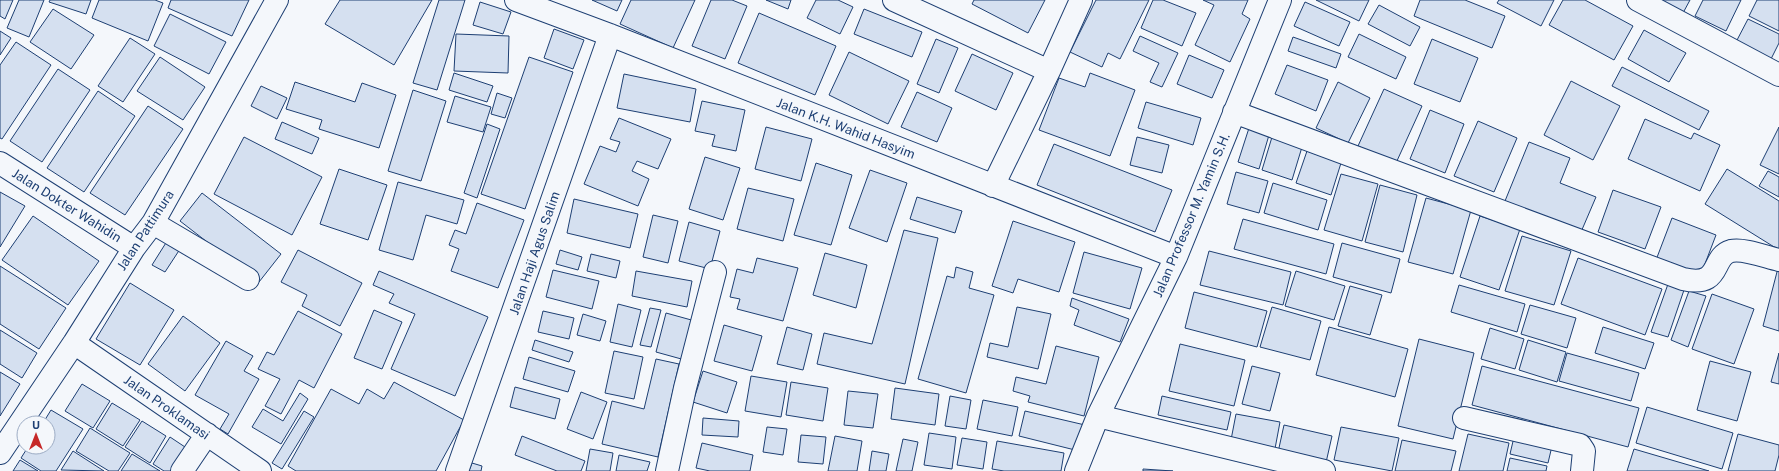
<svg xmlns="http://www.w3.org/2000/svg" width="1779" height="471" font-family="'Public Sans',sans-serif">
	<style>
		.building { fill: #d5e0f0; stroke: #1d3f73 }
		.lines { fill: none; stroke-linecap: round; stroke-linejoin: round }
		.minor-casing { stroke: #1d3f73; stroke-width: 24 }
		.minor { stroke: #f4f7fb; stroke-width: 22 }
		.labels { text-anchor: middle; stroke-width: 3; stroke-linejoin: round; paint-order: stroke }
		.street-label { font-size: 13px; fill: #1d3f73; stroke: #f4f7fb }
	</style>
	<rect width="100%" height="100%" fill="#f4f7fb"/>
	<path class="building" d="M0 0H13L5 19 0 16Z
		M19 0H44L29 37 7 28Z
		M50 0H91L86 14 49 2Z
		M99 0H155L163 3 148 41 92 18Z
		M171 0H249L232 36 168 8Z
		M340 0H432L394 65 325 24Z
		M439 0H465L437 90 413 83Z
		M592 0H622L617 11Z
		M631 0H695L673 48 620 24Z
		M711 0H732L747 6 725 59 692 46Z
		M766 0H791L788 9Z
		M816 0H838L853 7 840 34 807 18Z
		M974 0H1045L1028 33 972 4Z
		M1096 0H1149L1120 59 1108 53 1102 67 1070 52Z
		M1153 0H1163L1196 13 1182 46 1141 28Z
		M1203 0H1248L1242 14 1250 19 1230 62 1195 45 1214 5Z
		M1316 0H1369L1359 21Z
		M1420 0H1465L1505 16 1492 48 1414 16Z
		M1499 0H1554L1541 26 1497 3Z
		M1563 0H1585L1633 26 1614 60 1549 25Z
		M1658 0H1690L1683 13Z
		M1703 0H1741L1726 31 1695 16Z
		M1757 0H1779V31L1749 16Z
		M480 2 511 12 503 34 473 25Z
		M1305 2 1350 22 1339 46 1294 26Z
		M1379 5 1420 27 1410 46 1368 24Z
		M53 9 94 35 71 69 30 42Z
		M864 9 922 32 912 57 854 34Z
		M759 13 836 46 815 95 738 63Z
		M170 14 226 42 209 74 154 46Z
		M1748 19 1779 34V43L1771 59 1736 42Z
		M554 29 584 40 573 69 544 58Z
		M1644 30 1686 53 1669 82 1628 59Z
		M0 31 11 38 0 55Z
		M456 34 509 36 508 73 454 71Z
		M1359 34 1406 57 1396 79 1348 57Z
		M1140 36 1178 53 1162 87 1150 82 1159 63 1133 51Z
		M1293 37 1341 54 1336 68 1288 51Z
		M130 38 155 54 123 102 98 86Z
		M936 39 958 48 939 93 917 84Z
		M1432 39 1478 58 1460 102 1414 84Z
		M16 42 51 65 2 139 0 138V65Z
		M849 52 909 81 888 124 829 95Z
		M972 54 1013 73 996 110 955 91Z
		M1189 55 1224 70 1212 98 1177 84Z
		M160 57 205 87 183 120 137 91Z
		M529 57 573 72 525 209 481 194Z
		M1287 65 1328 80 1316 111 1275 94Z
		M1622 67 1709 111 1699 130 1612 86Z
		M58 69 90 90 42 162 10 141Z
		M454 73 493 86 487 102 449 90Z
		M1090 73 1135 90 1110 156 1039 130 1059 78 1085 87Z
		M624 74 696 89 690 122 617 108Z
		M1571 81 1620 106 1593 160 1544 135Z
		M295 82 355 102 362 83 396 95 379 148 319 129 322 120 286 109Z
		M1338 82 1370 98 1348 143 1316 128Z
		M261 86 287 98 277 119 251 106Z
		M1384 89 1422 106 1396 163 1358 146Z
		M413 90 446 101 421 181 388 171Z
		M98 91 135 116 84 192 47 168Z
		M917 92 952 108 937 142 901 127Z
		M497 93 512 98 505 118 491 114Z
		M455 96 491 107 483 132 447 122Z
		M702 101 745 110 736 151 712 146 715 135 695 131Z
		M1146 102 1201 118 1193 145 1138 128Z
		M148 106 183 129 125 215 90 193Z
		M1430 110 1464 124 1445 173 1410 159Z
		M619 118 671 139 658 169 637 161 632 171 649 179 638 206 584 184 600 146 616 152 620 142 610 139Z
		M1645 119 1691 139 1694 133 1720 145 1700 191 1628 159Z
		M1478 121 1517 138 1494 192 1454 176Z
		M282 122 319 138 312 154 275 139Z
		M487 124 500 129 477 198 464 193Z
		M766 127 812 139 801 181 755 169Z
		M1779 127V174L1760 165Z
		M1249 128 1269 135 1259 169 1238 162Z
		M244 137 322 177 292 235 214 194Z
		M1137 137 1169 145 1162 173 1130 165Z
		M1272 137 1302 147 1292 180 1262 170Z
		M1529 142 1570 158 1560 183 1596 197 1581 232 1505 201Z
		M1054 144 1172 190 1155 232 1037 185Z
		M1307 151 1341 163 1331 195 1296 183Z
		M705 157 740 168 723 220 689 209Z
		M816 163 852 175 831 245 794 235Z
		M339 169 387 185 368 240 320 224Z
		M1727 169 1779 201V250L1705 204Z
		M870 170 907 183 887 242 849 228Z
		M1768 171 1779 177V197L1759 186Z
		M1236 172 1268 181 1259 213 1227 204Z
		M1341 174 1378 184 1362 241 1324 230Z
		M398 182 464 200 457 224 426 215 413 260 379 250Z
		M1273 183 1327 200 1318 230 1264 213Z
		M1380 185 1417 195 1403 252 1365 242Z
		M748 188 794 199 783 241 737 229Z
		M1613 190 1661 207 1645 249 1598 232Z
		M0 192 25 206 0 247Z
		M202 193 281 254 259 282 180 221Z
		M917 197 962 211 955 233 910 219Z
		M1426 198 1471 210 1453 274 1408 262Z
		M574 199 638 214 630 248 567 233Z
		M477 203 524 220 498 288 451 271 459 249 449 245 455 230 466 234Z
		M653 215 678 221 668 263 643 257Z
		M33 216 99 261 68 305 2 260Z
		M1480 216 1520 229 1499 290 1460 277Z
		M1672 218 1716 235 1700 277 1656 260Z
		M1243 219 1334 244 1326 274 1234 249Z
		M1013 221 1075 242 1059 292 1018 279 1013 293 992 286Z
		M689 222 720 231 710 269 679 261Z
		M904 230 938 238 905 384 817 364 824 333 872 344Z
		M1522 236 1571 251 1554 305 1505 291Z
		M169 238 182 246 165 272 152 265Z
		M1342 243 1400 259 1391 293 1333 277Z
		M298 250 362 283 340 326 302 306 307 295 281 282Z
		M560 250 582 257 578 270 556 264Z
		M1209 251 1291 272 1283 305 1200 285Z
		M1084 252 1142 268 1130 309 1073 293Z
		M825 253 867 265 856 308 813 295Z
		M591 254 620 261 616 278 587 271Z
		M757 258 798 268 783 321 737 309 740 299 730 297 737 269 753 273Z
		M1578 258 1662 289 1645 335 1561 304Z
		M0 266 66 308 39 349 0 324Z
		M956 267 973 272 969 288 994 295 966 393 918 379 947 276 954 278Z
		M1778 268 1779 269V331L1763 326Z
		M553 270 599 281 592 309 546 297Z
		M379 271 488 317 455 396 391 369 415 314 389 303 394 294 373 285Z
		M636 271 692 281 687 307 632 296Z
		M1296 271 1345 286 1334 320 1285 306Z
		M130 283 174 310 140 365 96 339Z
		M1668 284 1684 290 1668 337 1651 332Z
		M1459 285 1525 304 1517 332 1451 312Z
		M1350 286 1382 295 1370 335 1338 326Z
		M1689 291 1706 296 1688 347 1671 340Z
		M1194 292 1267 311 1257 347 1185 328Z
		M1712 294 1754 309 1734 364 1692 349Z
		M1072 298 1129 319 1120 342 1074 325 1079 310 1070 306Z
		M618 304 641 310 632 347 610 342Z
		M1530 305 1576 318 1567 348 1521 334Z
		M1017 307 1051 314 1038 369 987 357 990 343 1008 347Z
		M1272 307 1321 321 1310 360 1260 347Z
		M650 308 661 310 651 347 640 345Z
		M374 310 402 322 382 369 354 358Z
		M298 311 342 334 314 388 299 380 281 414 265 406 280 379 258 369 267 352 274 355Z
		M543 311 574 318 569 339 538 332Z
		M666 313 695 321 685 360 656 352Z
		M583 314 606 321 600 341 577 335Z
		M183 316 220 343 185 391 148 364Z
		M724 325 762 336 752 371 714 361Z
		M787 327 812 334 803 370 777 364Z
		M1329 327 1408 349 1395 397 1316 375Z
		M1603 327 1654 343 1645 369 1595 353Z
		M1490 328 1524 339 1515 369 1481 359Z
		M0 330 37 353 22 378 0 364Z
		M1419 339 1474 353 1453 439 1398 426Z
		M535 340 573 352 569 362 532 350Z
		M1528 340 1566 352 1557 382 1519 370Z
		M226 341 253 356 244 371 259 379 228 434 220 429 229 414 195 395Z
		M1180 344 1245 360 1234 406 1169 391Z
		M1056 346 1099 357 1084 416 1028 402 1030 396 1013 391 1016 377 1046 384Z
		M614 351 643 357 634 399 605 393Z
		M1567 353 1639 373 1631 401 1559 381Z
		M1779 353V384L1771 382Z
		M529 357 575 371 568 392 523 379Z
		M656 359 679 364 658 457 602 444 612 401 644 409Z
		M1710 361 1751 372 1737 421 1697 410Z
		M1252 366 1280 373 1270 411 1242 404Z
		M1482 366 1639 408 1628 447 1472 405Z
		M703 371 737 382 727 413 693 402Z
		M0 372 20 384 0 416Z
		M751 376 787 382 781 417 745 411Z
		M394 382 464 420 436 471H296L288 466 331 389 359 404 367 389 384 399Z
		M791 382 828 388 823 421 786 415Z
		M82 384 110 401 93 428 65 411Z
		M515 387 560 399 555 419 510 407Z
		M895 388 939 394 935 425 891 419Z
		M848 391 878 394 873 428 844 425Z
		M581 392 607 402 593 439 567 429Z
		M300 393 308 399 281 444 252 427 263 409 283 421Z
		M950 396 971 400 966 429 945 426Z
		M1162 396 1231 412 1227 430 1158 415Z
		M983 400 1018 407 1012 436 977 429Z
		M112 403 140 420 123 446 96 429Z
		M1647 407 1733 433 1722 469 1636 443Z
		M51 410 83 429 56 471H41L21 458 28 447H48V423H43Z
		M304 411 314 417 282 469 272 463Z
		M1025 411 1085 425 1079 451 1019 436Z
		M1236 414 1280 422 1274 454 1230 445Z
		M703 418 739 421 738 437 702 435Z
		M142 421 166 436 150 463 125 447Z
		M1284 425 1332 436 1325 467 1277 457Z
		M767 427 787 429 783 455 763 452Z
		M1341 427 1399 438 1392 471 1334 460Z
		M90 428 130 453 118 471H109L76 451Z
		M929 433 956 437 952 469 924 465Z
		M1468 434 1509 443 1503 471H1459Z
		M1738 434 1779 445V455L1775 471H1728Z
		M801 435 826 437 823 464 798 462Z
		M522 436 585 461 581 471H557L515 455Z
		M835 436 862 441 857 471H828Z
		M170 437 191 451 179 471H164L153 464Z
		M1514 437 1552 446 1548 463 1510 454Z
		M962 438 987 442 983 469 957 465Z
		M903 439 918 442 912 471H896Z
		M1402 440 1456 451 1451 471H1395Z
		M997 441 1064 453 1061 471H1004L992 469Z
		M702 443 753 455 750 471H710L696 468Z
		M590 449 613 453 610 471H586Z
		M1634 449 1709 471H1627Z
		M73 451 104 471 61 470Z
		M872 451 889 454 886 471H869Z
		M132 454 160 471H121Z
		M619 455 650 462 647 471H616Z
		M1510 458 1547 466 1546 471H1507Z
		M20 460 38 471H13Z
		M472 463 482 466 481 471H469Z
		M1143 469 1173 471H1143Z"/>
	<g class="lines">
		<defs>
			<path id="minor" d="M516 0 610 35 1176 257
				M894 0 1049 71
				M1638 0 1779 75
				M1234 112 1683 279C1723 288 1710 257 1731 251 1743 248 1766 257 1779 260
				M0 163 134 248
				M993 186 1049 71 1081 0
				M153 223 248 279
				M74 343 260 471
				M1098 416 1324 471
				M1464 418 1580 445 1584 451 1582 471
				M0 453 74 343 134 248 153 223 277 0
				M182 471 207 434
				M457 471 610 35
				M667 471 685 388 715 272
				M1076 471 1098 416 1176 257 1280 0"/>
		</defs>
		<use href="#minor" class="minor-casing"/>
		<use href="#minor" class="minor"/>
	</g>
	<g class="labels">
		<g class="street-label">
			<text transform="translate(846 128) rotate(21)" y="5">Jalan K.H. Wahid Hasyim</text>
			<text transform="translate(67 205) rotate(32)" y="5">Jalan Dokter Wahidin</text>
			<text transform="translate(1191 215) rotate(-67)" y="5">Jalan Professor M. Yamin S.H.</text>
			<text transform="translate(145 230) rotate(-57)" y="5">Jalan Pattimura</text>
			<text transform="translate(534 253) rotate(-71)" y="5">Jalan Haji Agus Salim</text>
			<text transform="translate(167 407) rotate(35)" y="5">Jalan Proklamasi</text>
		</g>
	</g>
	<g transform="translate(36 435)"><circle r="19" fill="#f4f7fb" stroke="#9eadc5"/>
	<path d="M0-3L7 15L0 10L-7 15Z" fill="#c62828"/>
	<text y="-6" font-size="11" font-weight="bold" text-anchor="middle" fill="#1d3f73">U</text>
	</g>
</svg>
